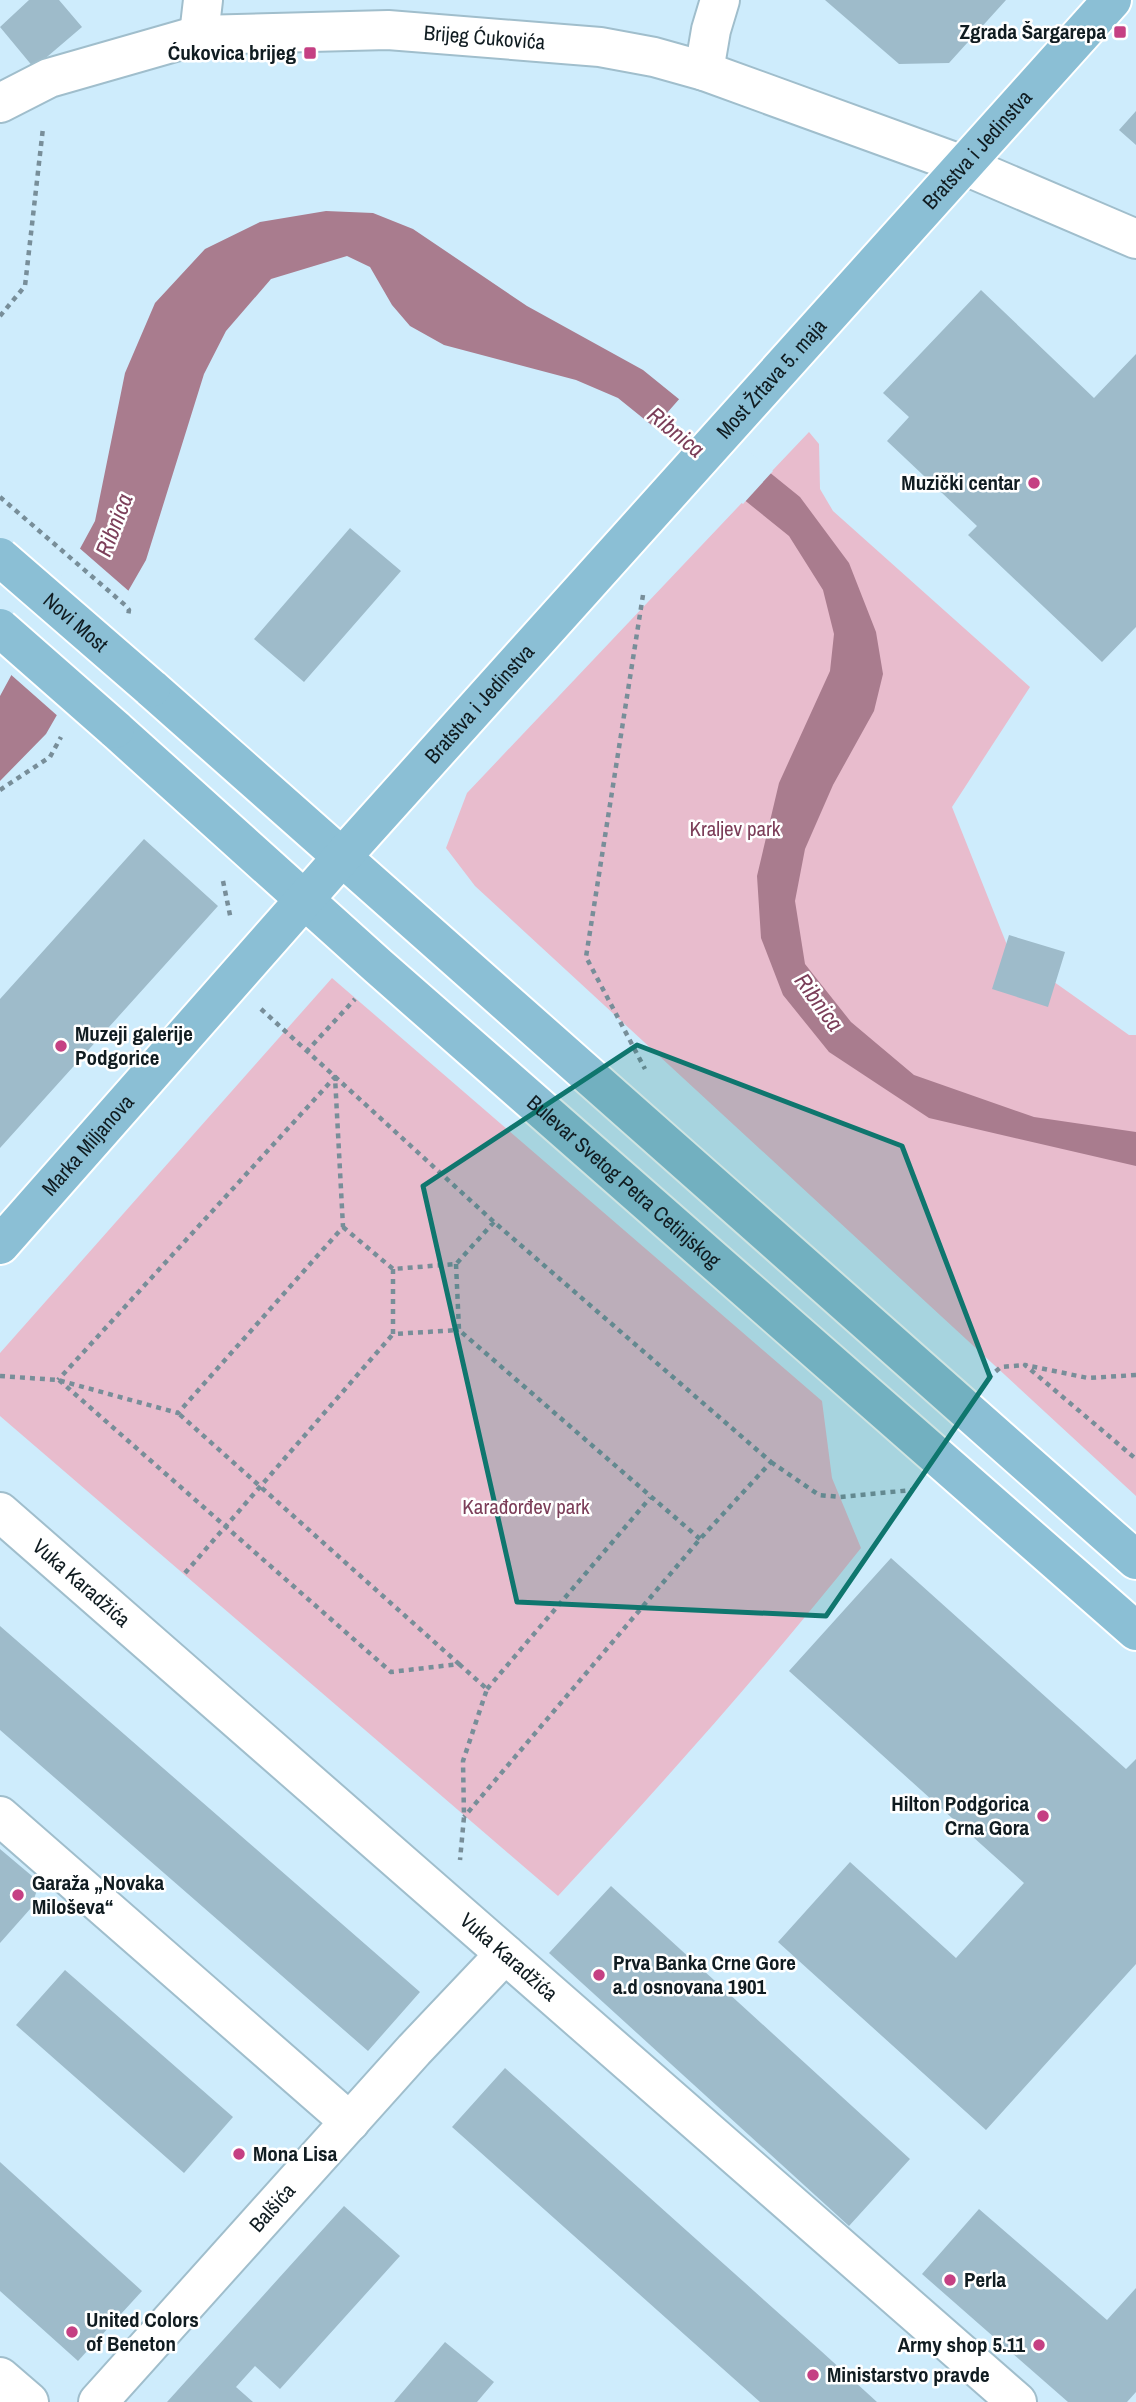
<svg xmlns="http://www.w3.org/2000/svg" width="1136" height="2402" font-family="'Archivo Narrow',sans-serif">
	<style>
		.green { fill: #e8bccd }
		.water { fill: #a97c8e }
		.pier { fill: #ceecfc }
		.building { fill: #9ebbca }
		.lines { fill: none; stroke-linecap: round; stroke-linejoin: round }
		.minor-casing { stroke: #a0becc; stroke-width: 42 }
		.major-casing { stroke: #fff; stroke-width: 42 }
		.path { stroke: #788e99; stroke-width: 4.5; stroke-dasharray: 5 5; stroke-linecap: butt }
		.minor { stroke: #fff; stroke-width: 38 }
		.major { stroke: #8bbfd5; stroke-width: 38 }
		.major-bridge-casing { stroke: #fff; stroke-width: 42; stroke-linecap: butt }
		.major-bridge { stroke: #8bbfd5; stroke-width: 38 }
		.marked { fill: #0f766e; fill-opacity: 0.2; stroke: #0f766e; stroke-width: 5; stroke-linejoin: round }
		.poi-dot { fill: #c54083; stroke: #fff; stroke-width: 2.5 }
		.labels { text-anchor: middle; stroke-width: 5; stroke-linejoin: round; paint-order: stroke }
		.poi-label { font-size: 21px; font-weight: bold; fill: #101c21; stroke: #fff; text-anchor: start }
		.street-label { font-size: 21px; fill: #101c21; stroke: #fff }
		.park-label { font-size: 21px; fill: #7c3e59; stroke: #fff }
		.water-label { font-size: 23px; font-style: italic; fill: #7b3e59; stroke: #fff }
	</style>
	<rect width="100%" height="100%" fill="#ceecfc"/>
	<path class="green" d="M809 432 819 444 820 489 833 511 1030 687 952 807 1009 950 1129 1035H1136V1496L475 886 446 848 467 793Z
		M332 978 822 1401 832 1478 861 1548C765 1669 663 1783 558 1896L0 1416V1353Z"/>
	<path class="water" d="M326 211 373 213 413 229 527 306 643 370 800 497 849 563 876 632 883 674 874 711 833 785 805 849 795 901 805 964 851 1022 914 1075 1034 1117 1136 1132V1166L929 1118 829 1052 783 995 761 938 757 876 779 783 830 671 834 634 823 590 789 536 618 398 576 380 444 345 410 326 392 305 370 267 347 256 271 279 226 331 204 374 146 560 46 734 0 781V696L95 521 125 373 155 303 205 249 260 222Z"/>
	<path class="pier" d="M681 397 773 471 743 504 652 430Z
		M77 546 131 593 60 718 9 673Z"/>
	<path class="building" d="M29 0H59L82 27 34 68 0 27Z
		M825 0H1006L949 63 899 64Z
		M1136 111V145L1119 130Z
		M981 290 1094 398 1136 354V627L1102 662 968 535 977 526 887 441 909 417 883 393Z
		M350 528 401 571 304 682 254 639Z
		M144 839 218 906 0 1148V999Z
		M1009 935 1065 952 1048 1007 992 989Z
		M891 1558 1126 1769 1136 1759V1964L986 2130 778 1942 850 1862 956 1958 1024 1883 789 1671Z
		M0 1626 420 1992 368 2051 0 1730Z
		M0 1849 32 1876 36 1893 31 1908 0 1943Z
		M611 1886 910 2159 849 2226 549 1953Z
		M65 1970 233 2117 184 2173 16 2025Z
		M505 2068 821 2351 877 2402H760L452 2127Z
		M0 2162 142 2291 78 2361 0 2291Z
		M344 2206 400 2256 280 2389 255 2366 236 2387 253 2402H167Z
		M979 2209 1107 2320 1136 2288V2392L1127 2402H1068L922 2274Z
		M445 2342 494 2382 477 2402H394Z"/>
	<g class="lines">
		<defs>
			<g id="minor">
				<path d="M199 35 203 0"/>
				<path d="M704 71 711 30 720 0"/>
				<path id="s1" d="M0 103 49 78 199 35 388 30 600 47 654 57 704 71 963 165 1136 239"/>
				<path id="s2" d="M0 1512 1017 2402"/>
				<path d="M0 1816 350 2122"/>
				<path d="M0 2377 29 2402"/>
				<path id="s3" d="M98 2402 414 2050 505 1954"/>
			</g>
			<g id="major">
				<path d="M151 688 1136 1560"/>
				<path id="s4" d="M115 729 378 966 1136 1631"/>
				<path id="s5" d="M0 1245 342 857 1112 0"/>
			</g>
		</defs>
		<use href="#minor" class="minor-casing"/>
		<use href="#major" class="major-casing"/>
		<path class="path" d="M0 316 25 286 43 128
			M0 497 125 605 129 610 128 616
			M643 595 586 957 645 1069
			M0 790 50 757 61 737
			M223 881 231 920
			M261 1009 494 1222 771 1462 700 1539 464 1817
			M306 1052 355 999
			M343 1227 393 1269 456 1264 494 1222
			M456 1264 459 1330 700 1539
			M393 1269V1334L459 1330
			M1136 1375 1088 1378 1025 1365 1136 1459
			M0 1376 58 1380 178 1413 343 1227 335 1077 58 1380
			M988 1378 1001 1367 1025 1365
			M59 1380 391 1672 459 1664 178 1413
			M771 1462 819 1495 840 1497 912 1490
			M185 1573 393 1334
			M459 1664 487 1689 463 1761 464 1817 460 1860
			M487 1689 650 1498"/>
		<use href="#minor" class="minor"/>
		<use href="#major" class="major"/>
		<defs>
			<g id="major-bridge">
				<path id="s6" d="M0 557 151 688"/>
				<path d="M0 628 115 729"/>
			</g>
		</defs>
		<use href="#major-bridge" class="major-bridge-casing"/>
		<use href="#major-bridge" class="major-bridge"/>
	</g>
	<path class="marked" d="M637 1045 902 1146 990 1377 826 1616 517 1602 423 1186Z"/>
	<g class="poi-dot">
		<rect x="1113" y="25" width="14" height="14" rx="3.5"/>
		<rect x="303" y="46" width="14" height="14" rx="3.5"/>
		<circle cx="1034" cy="483" r="7"/>
		<circle cx="61" cy="1046" r="7"/>
		<circle cx="1043" cy="1816" r="7"/>
		<circle cx="18" cy="1895" r="7"/>
		<circle cx="599" cy="1975" r="7"/>
		<circle cx="239" cy="2154" r="7"/>
		<circle cx="950" cy="2280" r="7"/>
		<circle cx="72" cy="2332" r="7"/>
		<circle cx="1039" cy="2345" r="7"/>
		<circle cx="813" cy="2375" r="7"/>
	</g>
	<g class="labels">
		<g class="poi-label">
			<text x="1106" y="39" text-anchor="end">Zgrada Šargarepa</text>
			<text x="296" y="60" text-anchor="end">Ćukovica brijeg</text>
			<text x="1020" y="490" text-anchor="end">Muzički centar</text>
			<text x="75" y="1041">Muzeji galerije<tspan x="75" dy="24">Podgorice</tspan></text>
			<text x="1029" y="1811" text-anchor="end">Hilton Podgorica<tspan x="1029" dy="24">Crna Gora</tspan></text>
			<text x="32" y="1890">Garaža „Novaka<tspan x="32" dy="24">Miloševa“</tspan></text>
			<text x="613" y="1970">Prva Banka Crne Gore<tspan x="613" dy="24">a.d osnovana 1901</tspan></text>
			<text x="253" y="2161">Mona Lisa</text>
			<text x="964" y="2287">Perla</text>
			<text x="86" y="2327">United Colors<tspan x="86" dy="24">of Beneton</tspan></text>
			<text x="1025" y="2352" text-anchor="end">Army shop 5.11</text>
			<text x="827" y="2382">Ministarstvo pravde</text>
		</g>
		<g class="street-label">
			<text dy="7" stroke="none"><textPath href="#s1" startOffset="497">Brijeg Ćukovića</textPath></text>
			<text dy="7" stroke="none"><textPath href="#s5" startOffset="1468">Bratstva i Jedinstva</textPath></text>
			<text dy="7" stroke="none"><textPath href="#s5" startOffset="1160">Most Žrtava 5. maja</textPath></text>
			<text dy="7" stroke="none"><textPath href="#s6" startOffset="100">Novi Most</textPath></text>
			<text dy="7" stroke="none"><textPath href="#s5" startOffset="723">Bratstva i Jedinstva</textPath></text>
			<text dy="7" stroke="none"><textPath href="#s5" startOffset="133">Marka Miljanova</textPath></text>
			<text dy="7" stroke="none"><textPath href="#s4" startOffset="681">Bulevar Svetog Petra Cetinjskog</textPath></text>
			<text dy="7" stroke="none"><textPath href="#s2" startOffset="108">Vuka Karadžića</textPath></text>
			<text dy="7" stroke="none"><textPath href="#s2" startOffset="676">Vuka Karadžića</textPath></text>
			<text dy="7" stroke="none"><textPath href="#s3" startOffset="261">Balšića</textPath></text>
		</g>
		<g class="park-label">
			<text x="735" y="836">Kraljev park</text>
			<text x="526" y="1514">Karađorđev park</text>
		</g>
		<g class="water-label">
			<text transform="translate(676 432) rotate(39)" y="8">Ribnica</text>
			<text transform="translate(114 525) rotate(-69)" y="8">Ribnica</text>
			<text transform="translate(819 1002) rotate(54)" y="8">Ribnica</text>
		</g>
	</g>
</svg>
